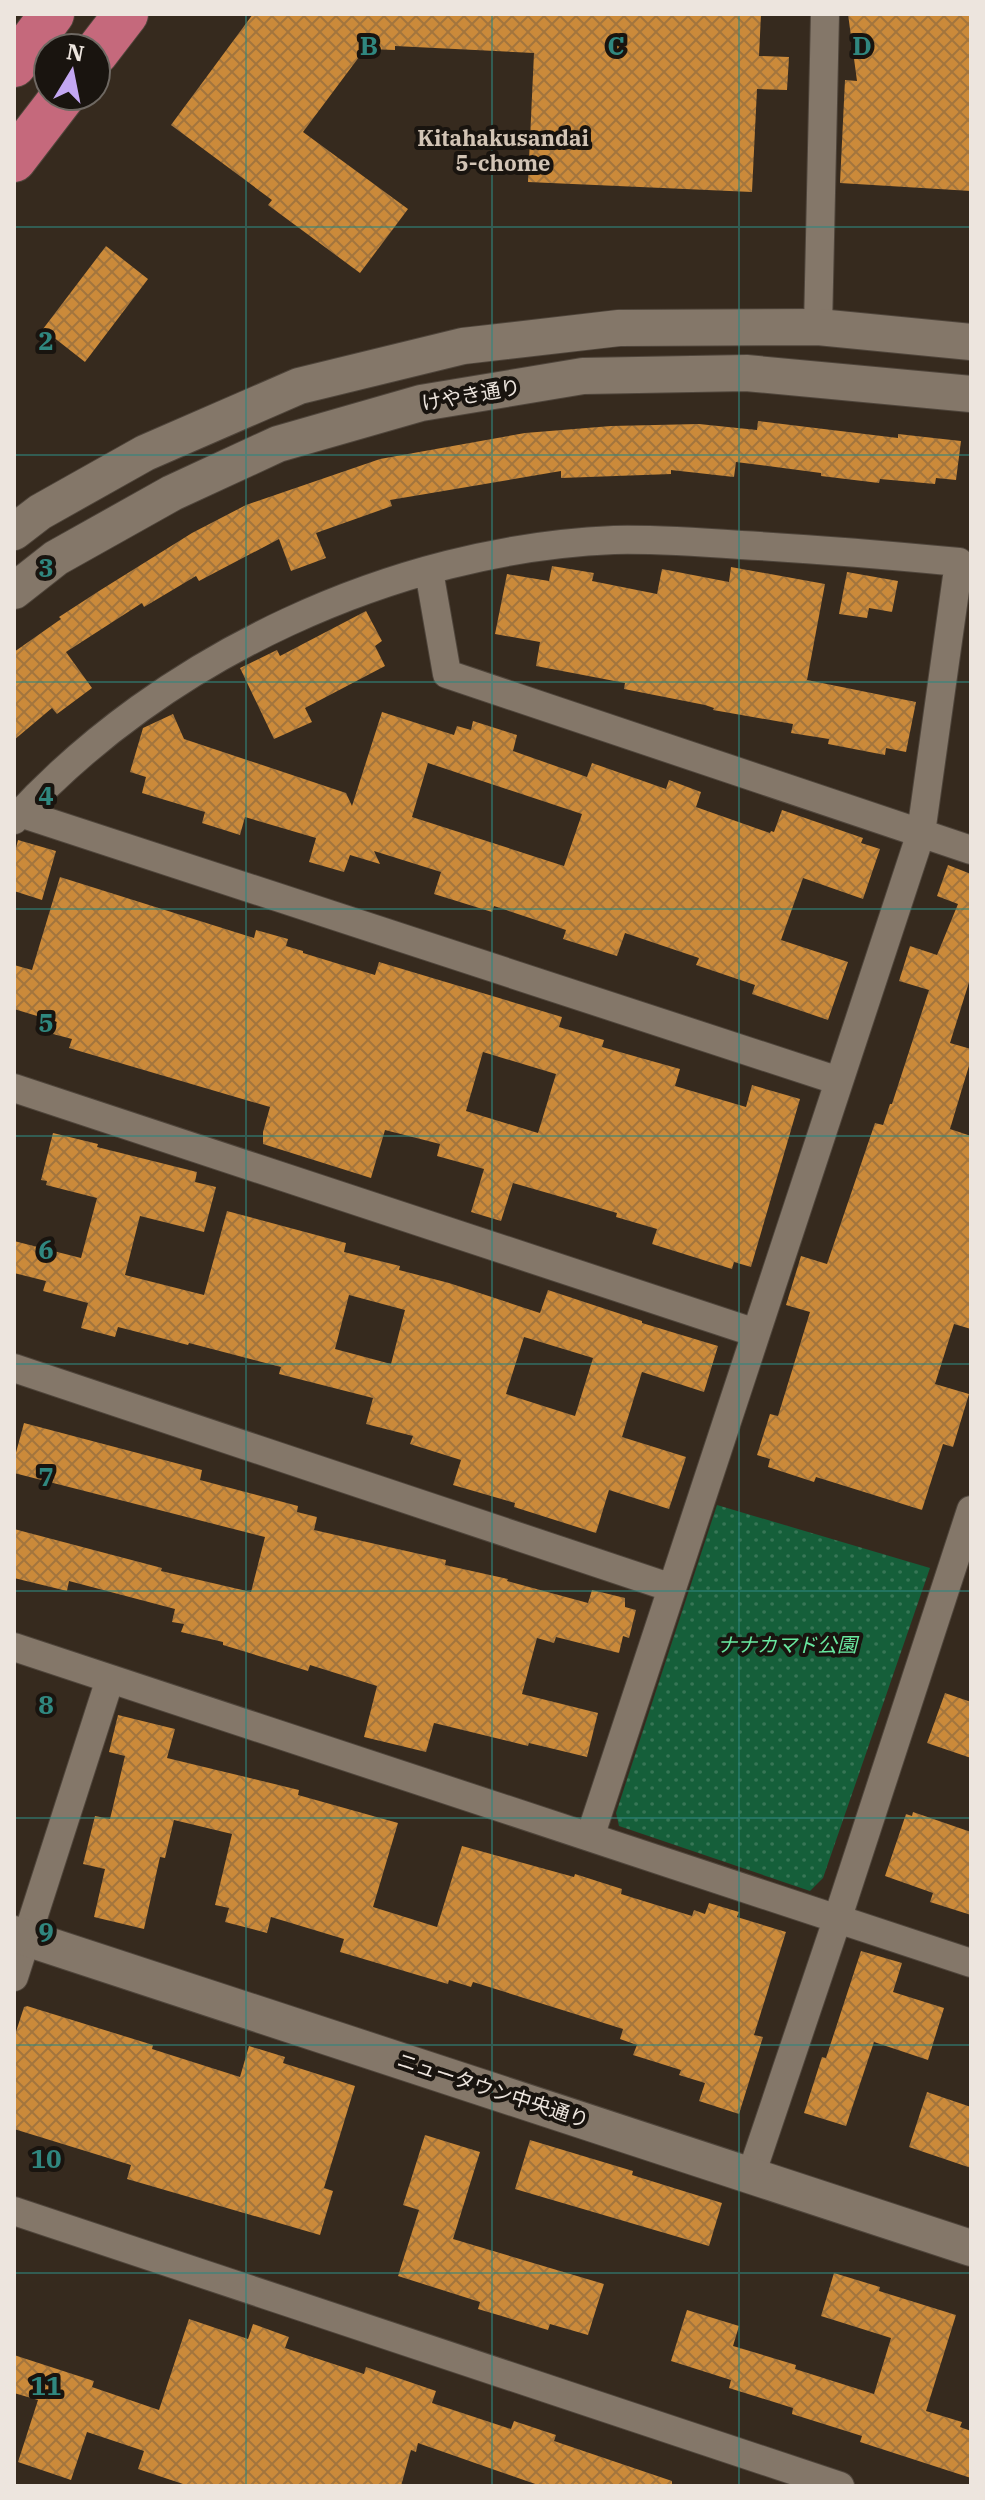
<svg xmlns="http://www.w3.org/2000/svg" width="985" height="2500" font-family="'IBM Plex Serif','Noto Sans JP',serif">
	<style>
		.park { fill: url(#park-dots) }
		.building { fill: url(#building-cross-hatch); fill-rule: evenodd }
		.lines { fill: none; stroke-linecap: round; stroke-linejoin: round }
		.minor-casing { stroke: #4f453b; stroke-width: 30 }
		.tertiary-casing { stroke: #4f453b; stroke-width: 38 }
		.motorway-casing { stroke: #4f453b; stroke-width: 46 }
		.minor { stroke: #847769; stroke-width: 28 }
		.tertiary { stroke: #847769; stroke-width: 36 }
		.motorway { stroke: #c5697c; stroke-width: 44 }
		.grid { fill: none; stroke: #30877f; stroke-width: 2; stroke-opacity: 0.55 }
		.labels { text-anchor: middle; stroke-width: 8; stroke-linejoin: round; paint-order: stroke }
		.street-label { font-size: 20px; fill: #ede5de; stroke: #19140f }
		.park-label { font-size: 20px; font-style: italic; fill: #69e8a0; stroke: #19140f }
		.neighbourhood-label { font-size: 22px; font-weight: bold; fill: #d2c4b5; stroke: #19140f }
		.grid-label { font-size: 26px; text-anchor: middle; font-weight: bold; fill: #30877f; stroke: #19140f; stroke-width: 8; stroke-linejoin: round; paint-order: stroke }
	</style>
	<defs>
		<pattern id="park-dots" width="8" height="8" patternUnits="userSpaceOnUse" patternTransform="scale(2)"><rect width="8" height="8" fill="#155f3a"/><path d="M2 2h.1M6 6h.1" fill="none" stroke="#377656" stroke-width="1.8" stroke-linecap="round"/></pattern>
		<pattern id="building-cross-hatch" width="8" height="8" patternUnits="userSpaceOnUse" patternTransform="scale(2)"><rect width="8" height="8" fill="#cb8a3a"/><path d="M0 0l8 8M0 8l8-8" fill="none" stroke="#a3753d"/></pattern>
	</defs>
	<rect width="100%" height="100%" fill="#362a1e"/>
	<path class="park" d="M717 1505 930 1568 823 1878 810 1891 619 1826 616 1813Z"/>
	<path class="building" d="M253 14H761L759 56 789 57 787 90 757 89 752 192 528 182 534 53 395 46V50L365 49 303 132 408 209 360 273 268 205 272 200 171 125Z
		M848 14H971V191L840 183 845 80 857 81Z
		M106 246 148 279 85 362 43 329Z
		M758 421 898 438V434L961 441 956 480 936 478 935 484 880 479 879 483 821 476V473L736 462 734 477 671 470V474L561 478V471L390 500 392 506 316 533 326 558 291 571 279 539 199 581 196 576 144 607 142 603 66 652 92 688 57 714 52 708 14 740V652L61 619 59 617 99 591 192 533 246 505 380 459 525 433 611 426 699 424 757 430Z
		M552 566 594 573 592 581 657 594 662 569 729 582 731 567 825 584 807 680 916 702 906 752 886 748 885 755 828 744 829 739 791 733 793 724 713 710 714 708 705 705 624 689 625 683 536 666 540 642 495 634 507 574 549 581Z
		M847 572 898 581 892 612 869 608 867 618 839 614Z
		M366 611 382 641 375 646 385 666 305 708 312 722 274 739 240 668 277 650 280 656Z
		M382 712 454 735 457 726 471 730 473 721 517 735 513 751 587 777 592 763 666 789 669 780 701 792 696 807 770 833 771 831 774 832 782 810 863 838 861 843 880 849 863 899 803 878 781 940 848 962 828 1020 752 994 755 985 696 965 699 958 625 933 617 956 563 939 566 930 494 906 492 912 434 894 441 872 374 851 380 864 350 855 344 872 309 862 316 838 245 817 240 835 202 823 205 812 142 793 146 777 130 772 143 728 173 714 184 739 346 793 352 806ZM428 763 582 814 564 866 412 817Z
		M18 840 56 851 42 900 14 891V856Z
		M948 865 971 874V976L950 1043 971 1049V1059L950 1129 971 1136V1329L954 1324 935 1384 969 1394 953 1447 943 1444 922 1510 816 1477 814 1482 768 1467 770 1459 757 1455 770 1414 778 1416 810 1312 786 1305 801 1256 827 1264 875 1123 883 1125 890 1104H892L929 990 899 981 910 946 937 955 958 904 937 896Z
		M60 877 254 938 256 930 288 939 286 946 303 951V953L375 975 379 962 562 1017 559 1027 604 1040 602 1047 680 1069 675 1086 746 1107 752 1085 800 1099 751 1267 734 1262 732 1269 652 1244 657 1229 616 1217 617 1213 513 1183 501 1221 471 1212 484 1169 437 1156 440 1144 385 1130 371 1178 263 1144V1132L270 1107 69 1048 72 1039 53 1034 57 1022 14 1009V965L32 970ZM483 1052 556 1074 538 1133 466 1111Z
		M53 1133 98 1144 97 1147 197 1172 195 1182 216 1187 204 1232 140 1216 125 1275 204 1295 227 1211 346 1243 344 1252 400 1266 399 1270 449 1283 540 1313 548 1290 642 1321V1323L718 1346 704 1392 642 1372 622 1437 686 1457 669 1509 609 1490 596 1533 514 1507 515 1503 453 1485 461 1460 410 1444 413 1436 366 1424 373 1398 279 1374 281 1367 189 1343 188 1345 118 1327 115 1337 81 1328 88 1303 43 1291 46 1281 14 1273V1241L81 1258 97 1198 46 1185 47 1181 41 1180ZM349 1295 405 1310 391 1364 335 1349ZM524 1337 593 1358 575 1416 506 1394Z
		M24 1423 202 1470 200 1480 298 1506 297 1512 317 1517 314 1530 446 1560 445 1565 508 1579 507 1581 588 1603 592 1590 625 1598V1607L636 1610 629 1638 623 1636 619 1653 556 1637 554 1643 537 1638 522 1694 598 1713 587 1757 529 1743 528 1746 434 1723 426 1752 364 1737 377 1686 310 1665 308 1671 223 1645V1642L181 1632 184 1624 172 1622 175 1609 69 1581 67 1591 14 1578V1529L162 1568 161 1571 251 1592 265 1537 14 1473V1460Z
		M945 1693 971 1702V1758L927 1743Z
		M118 1715 175 1729 167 1758 299 1790 298 1795 398 1823 373 1907 437 1927 462 1846 574 1877 575 1874 622 1889 621 1894 692 1916 694 1910 705 1914 709 1903 739 1912 737 1917 786 1932 754 2035 763 2037 739 2114 699 2101 705 2083 679 2075 681 2070 633 2055 637 2045 620 2039 623 2029 473 1982 471 1987 449 1980 448 1984 340 1952 344 1939 271 1917 267 1933 225 1922 229 1908 215 1905 232 1834 174 1820 165 1858 160 1857 144 1929 94 1917 105 1869 83 1864 95 1816 110 1819 125 1756 109 1752Z
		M913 1812 971 1832V1915L930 1902 933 1893 885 1876 906 1814 912 1816Z
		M861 1951 902 1963 893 1992 944 2008 928 2060 874 2042 846 2126 804 2113 822 2057 826 2058Z
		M27 2006 153 2045 152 2049 240 2077 249 2046 285 2057 283 2063 355 2086 324 2188 333 2191 320 2235 127 2179 131 2165 14 2129V2038L24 2007Z
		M927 2092 971 2107V2168L909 2147Z
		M425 2135 480 2152 453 2239 604 2284 588 2335 550 2324 548 2330 478 2309 480 2302 398 2276 419 2210 403 2205Z
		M530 2140 633 2171 632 2175 722 2203 709 2246 515 2189Z
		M834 2273 880 2287 879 2291 956 2315 926 2411 962 2422 960 2427 971 2431V2478L860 2442 862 2436 792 2414 793 2408 729 2388 731 2380 671 2361 687 2310 739 2326 733 2346 796 2365 795 2369 874 2394 891 2338 821 2316Z
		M189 2319 248 2339 253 2324 289 2337 285 2348 364 2374 366 2367 436 2391 432 2403 511 2429 514 2421 556 2435 554 2441 672 2481V2486H541L418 2443 416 2452 411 2450 401 2486H189L138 2469 144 2451 87 2432 71 2480 18 2462 38 2400 14 2393V2355L94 2381 92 2387 159 2410Z"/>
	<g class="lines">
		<defs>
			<path id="minor" d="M818 327 825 14
				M429 571 447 674 971 850
				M20 813 839 1081
				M14 820C162 657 395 549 614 540 656 539 699 542 741 545 814 549 886 555 959 562L921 833 590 1837
				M14 1088 756 1333
				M14 1368 672 1588
				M14 1647 971 1963
				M14 1977 110 1679
				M751 2175 837 1920 971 1510
				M14 2211 840 2486"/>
			<path id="tertiary" d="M14 532 40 512 145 453 299 386 463 346 619 328 818 327 971 342
				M14 591 56 558 172 493 278 444 421 403 583 376 746 373 971 394
				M14 1934 971 2248"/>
			<path id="motorway" d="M96 53 126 14
				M14 65 52 14
				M14 160 63 96"/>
		</defs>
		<use href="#minor" class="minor-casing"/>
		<use href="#tertiary" class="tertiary-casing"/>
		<use href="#motorway" class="motorway-casing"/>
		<use href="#minor" class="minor"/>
		<use href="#tertiary" class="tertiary"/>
		<use href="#motorway" class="motorway"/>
	</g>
	<path class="grid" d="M246 14V2486M492 14V2486M739 14V2486M14 227H971M14 455H971M14 682H971M14 909H971M14 1136H971M14 1364H971M14 1591H971M14 1818H971M14 2045H971M14 2273H971"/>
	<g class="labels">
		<g class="street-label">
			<text transform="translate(471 395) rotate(-10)" y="7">けやき通り</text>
			<text transform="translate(493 2090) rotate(18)" y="7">ニュータウン中央通り</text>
		</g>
		<g class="park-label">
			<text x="787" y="1652">ナナカマド公園</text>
		</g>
		<g class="neighbourhood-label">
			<text x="503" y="146">Kitahakusandai<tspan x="503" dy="25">5-chome</tspan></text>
		</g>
	</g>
	<g class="grid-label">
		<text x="369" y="55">B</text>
		<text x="616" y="55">C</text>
		<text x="862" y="55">D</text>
		<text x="46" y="350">2</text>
		<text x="46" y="577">3</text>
		<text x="46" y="805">4</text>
		<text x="46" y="1032">5</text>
		<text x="46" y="1259">6</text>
		<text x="46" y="1486">7</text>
		<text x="46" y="1714">8</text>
		<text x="46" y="1941">9</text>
		<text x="46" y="2168">10</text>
		<text x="46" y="2395">11</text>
	</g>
	<rect width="985" height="2500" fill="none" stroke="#ede5de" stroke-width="32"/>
	<g transform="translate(72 72) rotate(10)"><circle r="38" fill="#19140f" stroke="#6e6862" stroke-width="2"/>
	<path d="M0-6L14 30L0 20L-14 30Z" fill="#c3a7f2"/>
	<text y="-12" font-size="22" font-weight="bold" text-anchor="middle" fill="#ede5de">N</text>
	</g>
</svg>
